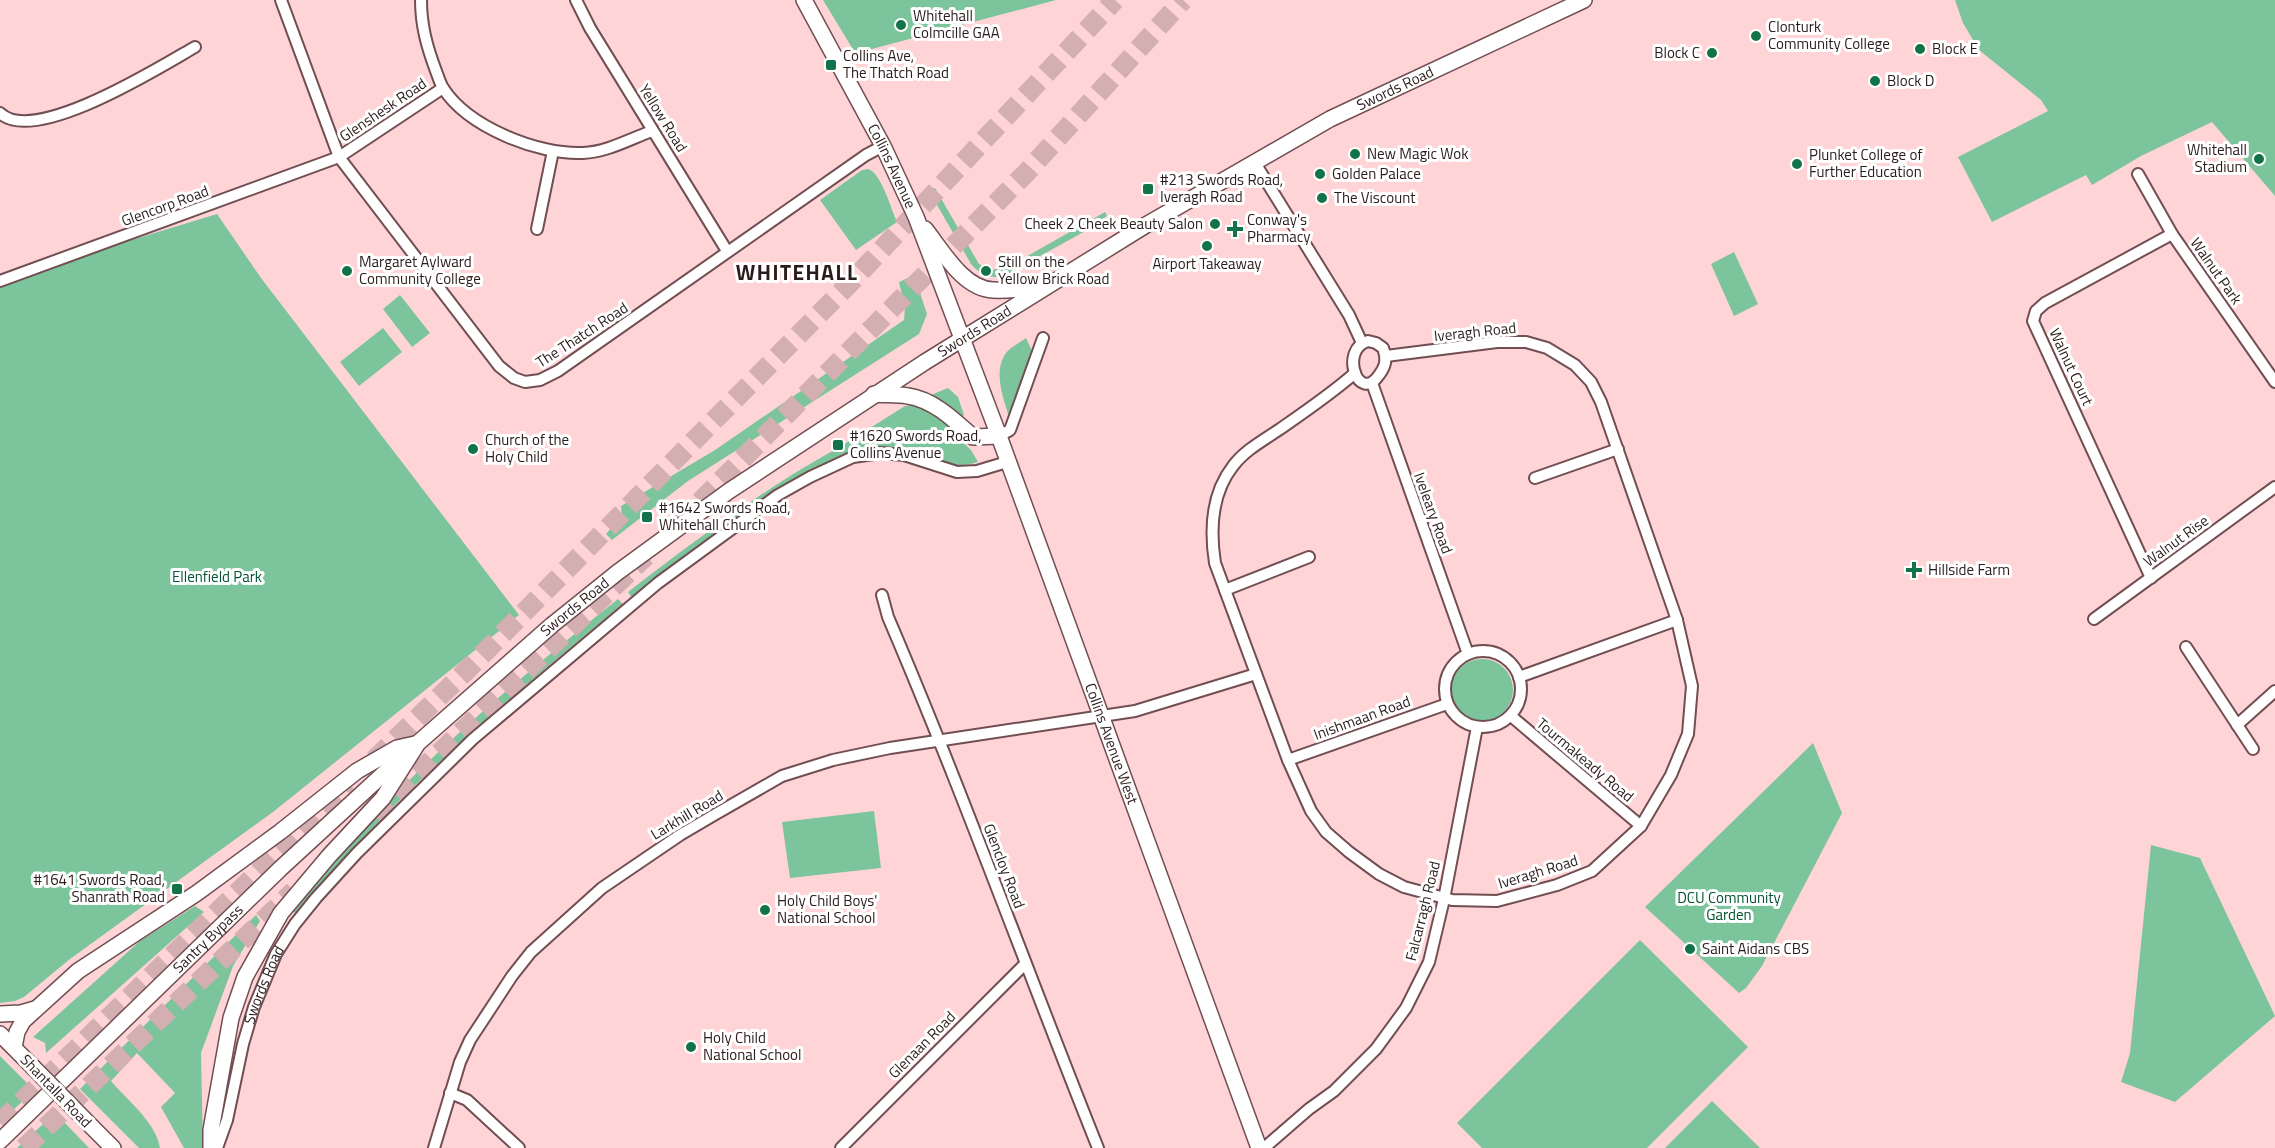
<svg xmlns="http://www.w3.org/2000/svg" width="2275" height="1148" font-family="'Titillium Web',sans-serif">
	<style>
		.green { fill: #7cc49b }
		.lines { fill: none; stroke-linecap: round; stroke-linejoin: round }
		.highway-tunnel { stroke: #d4afb2; stroke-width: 20; stroke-dasharray: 20 10; stroke-linecap: butt }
		.street-casing { stroke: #714e51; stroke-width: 14 }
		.secondary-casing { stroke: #714e51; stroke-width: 18 }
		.street { stroke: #fff; stroke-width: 10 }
		.secondary { stroke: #fff; stroke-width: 15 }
		.secondary-bridge-casing { stroke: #714e51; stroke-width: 18; stroke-linecap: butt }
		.secondary-bridge { stroke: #fff; stroke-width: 15 }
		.poi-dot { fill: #127248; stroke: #fff; stroke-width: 2 }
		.labels { text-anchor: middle; stroke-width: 6; stroke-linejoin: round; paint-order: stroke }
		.poi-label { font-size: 15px; fill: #2a1b1c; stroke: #fff; text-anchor: start }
		.street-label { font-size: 15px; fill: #2a1b1c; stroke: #fff }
		.park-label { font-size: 15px; fill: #045433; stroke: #fff }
		.district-label { font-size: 21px; font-weight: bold; letter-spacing: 1.5px; fill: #2a1b1c; stroke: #fff }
	</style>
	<rect width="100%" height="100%" fill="#ffd4d7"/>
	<path class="green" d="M823 0H1056L872 49 857 56Z
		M1955 0H2275V196L2212 122 2141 156 2092 185 2086 175 1992 222 1958 157 2048 111 2041 100 1979 50 1963 23Z
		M868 169C881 172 891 209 897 222L856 250 820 200 862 170Z
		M935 188 979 264 991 270 1008 267 1105 212 1107 216 1089 229 1004 276C989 279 981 275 971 264L929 191Z
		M217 214 261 278 519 615 273 812 70 959 24 997 15 1001 0 1003V280Z
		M1734 252 1758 304 1734 316 1711 264Z
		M912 276 915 278 927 314 919 334 688 481 612 540 606 534 622 515 621 506 715 450 904 320 905 308 899 282Z
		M400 295 430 333 412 347 383 309Z
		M383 328 402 352 359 386 340 362Z
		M1026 338 1032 351 1010 414H1008C1003 396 993 371 1006 353 1010 347 1020 343 1026 338Z
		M948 388 958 397 964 415 961 418 931 395Z
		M917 405 931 410 953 426 950 430 971 450 978 462C971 464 963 466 955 465 928 462 912 445 880 448 803 455 694 550 632 598L628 592C694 541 762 490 836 449L837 451 844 447 843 445 905 406Z
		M618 599 623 604C544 669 466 734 394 806 360 840 328 877 295 913L292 910C310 885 331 863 351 841 432 751 524 674 618 599Z
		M1451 690a31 31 0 1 1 62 0a31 31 0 1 1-62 0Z
		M1813 743 1842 813 1762 966 1746 988 1739 993 1645 907Z
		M874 811 881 868 790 878 782 822Z
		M2151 845 2200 858 2275 1016 2175 1102 2121 1082 2130 1053Z
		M195 906 204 912 46 1053 45 1043 33 1037 140 941Z
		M256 915 260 921 233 966 201 1053 203 1148H184L161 1107 175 1093 137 1053 111 1081C128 1101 156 1122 160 1148H139L80 1089Z
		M1640 940 1748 1047 1647 1148H1482L1457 1123Z
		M0 1056 34 1090 0 1123Z
		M1712 1101 1760 1148H1665Z
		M53 1115 61 1124 65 1123 89 1148H17Z"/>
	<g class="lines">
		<path class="highway-tunnel" d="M679 523 1026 173 1183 0
			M374 760 469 668 854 279 1115 0
			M374 815 646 556
			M0 1123 349 784
			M24 1148 294 891"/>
		<defs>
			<g id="street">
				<path d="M281 0 339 157 499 366 514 378 525 382 540 380 558 371 866 155 883 146"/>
				<path d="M421 0C421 26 427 47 436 71 438 76 440 83 443 88 468 127 538 155 583 153 607 152 630 139 652 131"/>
				<path d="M576 0 590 28 727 251"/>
				<path d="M0 113C34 146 160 67 195 47"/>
				<path d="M1255 163 1349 315 1362 343"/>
				<path d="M2138 174 2172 234 2275 382"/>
				<path d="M537 229 553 151"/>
				<path d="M0 281 339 157 443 88"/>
				<path d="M1368 341 1376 343 1383 348C1387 359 1386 366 1379 375 1358 405 1339 349 1368 341Z"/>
				<path d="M1355 373C1331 394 1306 411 1280 429 1264 440 1245 450 1233 466 1211 494 1210 531 1215 563L1288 760 1311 811 1326 832 1349 852 1379 874 1404 887 1452 900 1497 901 1557 885 1592 871 1641 826 1671 775 1688 734 1692 686 1677 620 1601 402 1591 382 1575 365 1547 348 1526 342H1497L1386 356"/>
				<path d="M1372 383 1468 654"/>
				<path d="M999 436 1010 430 1043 338"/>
				<path d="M1535 478 1618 449"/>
				<path d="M2151 578 2033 321 2036 311 2045 303 2172 234"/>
				<path d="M1225 590 1309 557"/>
				<path d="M882 595 888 617C963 792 1027 971 1098 1148"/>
				<path d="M2094 619 2275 487"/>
				<path d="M2186 647 2253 749"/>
				<circle cx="1483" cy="689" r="38"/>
				<path d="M1519 677 1677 620"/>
				<path d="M1511 716 1641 826"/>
				<path d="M2237 725 2275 691"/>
				<path d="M1288 760 1447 704"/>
				<path d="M450 1093 467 1100 519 1148"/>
				<path id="s1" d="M217 1148 227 1120 243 1044 254 1007 276 954 295 924 316 898 357 853 473 739 658 583 778 495 810 477 853 457 881 453 904 455 957 472 977 471 1007 462"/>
				<path d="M434 1148 460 1062 470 1040 512 976 531 952 602 888 680 835 714 815 782 776 833 760 890 748 1135 711 1256 674"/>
				<path d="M841 1148 1025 964"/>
				<path d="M1264 1148 1309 1109 1334 1091 1376 1049 1406 1008 1429 962 1444 899 1477 727"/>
			</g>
			<g id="secondary">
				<path id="s2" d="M804 0 883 146 916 217 999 436 1259 1148"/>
				<path d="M925 229C942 250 963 289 993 290 1010 291 1029 288 1045 286"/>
				<path d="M874 394C885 395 897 394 908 396 934 400 954 420 973 437L999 436"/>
				<path d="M0 1014 21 1013 35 1009"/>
				<path d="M0 1034 32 1066"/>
				<path d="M14 1047 17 1032 23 1021 78 971 197 893 280 832 357 771 397 748 415 744"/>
				<path d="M92 1127 113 1148"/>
				<path id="s3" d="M0 1141 281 868 404 755"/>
				<path id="s4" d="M211 1148V1130L231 1018 245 977 281 913 329 856 383 798 418 743 552 625 618 572 729 491 925 362 1146 225 1330 119 1584 0"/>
			</g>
		</defs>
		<use href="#street" class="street-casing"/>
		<use href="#secondary" class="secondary-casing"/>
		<use href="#street" class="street"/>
		<use href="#secondary" class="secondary"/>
		<defs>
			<path id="secondary-bridge" d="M32 1066 92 1127"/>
		</defs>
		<use href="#secondary-bridge" class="secondary-bridge-casing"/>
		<use href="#secondary-bridge" class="secondary-bridge"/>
	</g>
	<g class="poi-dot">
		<circle cx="901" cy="25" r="6"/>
		<circle cx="1756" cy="36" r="6"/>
		<circle cx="1920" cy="49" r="6"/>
		<circle cx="1712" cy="53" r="6"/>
		<rect x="825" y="59" width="12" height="12" rx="3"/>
		<circle cx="1875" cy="81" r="6"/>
		<circle cx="1355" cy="154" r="6"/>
		<circle cx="2259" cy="159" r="6"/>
		<circle cx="1797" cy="164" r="6"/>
		<circle cx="1320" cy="174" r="6"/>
		<rect x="1142" y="183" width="12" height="12" rx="3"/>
		<circle cx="1322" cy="198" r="6"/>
		<circle cx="1215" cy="224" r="6"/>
		<path d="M1232 220h6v6h6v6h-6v6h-6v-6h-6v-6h6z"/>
		<circle cx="1207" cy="246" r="6"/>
		<circle cx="347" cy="271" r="6"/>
		<circle cx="986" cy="271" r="6"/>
		<rect x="832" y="439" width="12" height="12" rx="3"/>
		<circle cx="473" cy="449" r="6"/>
		<rect x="641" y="511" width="12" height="12" rx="3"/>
		<path d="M1911 561h6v6h6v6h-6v6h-6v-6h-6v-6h6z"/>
		<rect x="171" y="883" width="12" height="12" rx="3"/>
		<circle cx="765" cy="910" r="6"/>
		<circle cx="1690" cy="949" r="6"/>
		<circle cx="691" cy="1047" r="6"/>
	</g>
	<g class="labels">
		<g class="poi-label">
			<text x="913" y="21">Whitehall<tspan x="913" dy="17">Colmcille GAA</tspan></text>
			<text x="1768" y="32">Clonturk<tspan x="1768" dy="17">Community College</tspan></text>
			<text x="1932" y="54">Block E</text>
			<text x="1700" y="58" text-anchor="end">Block C</text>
			<text x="843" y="61">Collins Ave,<tspan x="843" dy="17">The Thatch Road</tspan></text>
			<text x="1887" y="86">Block D</text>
			<text x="2247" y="155" text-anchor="end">Whitehall<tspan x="2247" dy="17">Stadium</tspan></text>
			<text x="1367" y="159">New Magic Wok</text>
			<text x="1809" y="160">Plunket College of<tspan x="1809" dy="17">Further Education</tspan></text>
			<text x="1332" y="179">Golden Palace</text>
			<text x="1160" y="185">#213 Swords Road,<tspan x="1160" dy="17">Iveragh Road</tspan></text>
			<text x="1334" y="203">The Viscount</text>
			<text x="1247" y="225">Conway's<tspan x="1247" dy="17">Pharmacy</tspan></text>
			<text x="1203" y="229" text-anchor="end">Cheek 2 Cheek Beauty Salon</text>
			<text x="359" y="267">Margaret Aylward<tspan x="359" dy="17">Community College</tspan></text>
			<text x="998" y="267">Still on the<tspan x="998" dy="17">Yellow Brick Road</tspan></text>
			<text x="1207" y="269" text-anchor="middle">Airport Takeaway</text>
			<text x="850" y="441">#1620 Swords Road,<tspan x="850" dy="17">Collins Avenue</tspan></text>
			<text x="485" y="445">Church of the<tspan x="485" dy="17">Holy Child</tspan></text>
			<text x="659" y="513">#1642 Swords Road,<tspan x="659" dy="17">Whitehall Church</tspan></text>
			<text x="1928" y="575">Hillside Farm</text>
			<text x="165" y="885" text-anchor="end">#1641 Swords Road,<tspan x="165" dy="17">Shanrath Road</tspan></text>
			<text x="777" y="906">Holy Child Boys'<tspan x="777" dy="17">National School</tspan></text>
			<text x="1702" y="954">Saint Aidans CBS</text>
			<text x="703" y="1043">Holy Child<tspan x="703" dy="17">National School</tspan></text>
		</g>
		<g class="street-label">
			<text dy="5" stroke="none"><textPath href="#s4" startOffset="1647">Swords Road</textPath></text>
			<text transform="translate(383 110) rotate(-34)" y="5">Glenshesk Road</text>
			<text transform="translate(663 118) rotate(58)" y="5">Yellow Road</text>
			<text dy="5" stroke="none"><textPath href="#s2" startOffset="188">Collins Avenue</textPath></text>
			<text transform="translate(165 206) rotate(-20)" y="5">Glencorp Road</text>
			<text transform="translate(2216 271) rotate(55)" y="5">Walnut Park</text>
			<text dy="5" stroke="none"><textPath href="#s4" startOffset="1161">Swords Road</textPath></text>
			<text transform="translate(1475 332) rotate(-6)" y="5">Iveragh Road</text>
			<text transform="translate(582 335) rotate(-33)" y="5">The Thatch Road</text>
			<text transform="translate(2071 367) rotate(65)" y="5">Walnut Court</text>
			<text transform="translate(1433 513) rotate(70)" y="5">Iveleary Road</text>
			<text transform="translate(2176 541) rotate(-36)" y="5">Walnut Rise</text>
			<text dy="5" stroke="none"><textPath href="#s4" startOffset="675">Swords Road</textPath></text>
			<text transform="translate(1362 718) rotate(-20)" y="5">Inishmaan Road</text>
			<text dy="5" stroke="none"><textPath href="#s2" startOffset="806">Collins Avenue West</textPath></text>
			<text transform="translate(1585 760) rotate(40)" y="5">Tourmakeady Road</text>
			<text transform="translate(687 815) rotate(-31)" y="5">Larkhill Road</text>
			<text transform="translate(1004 866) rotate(69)" y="5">Glencloy Road</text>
			<text transform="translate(1538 872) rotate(-17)" y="5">Iveragh Road</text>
			<text transform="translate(1423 911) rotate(-76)" y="5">Falcarragh Road</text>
			<text dy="5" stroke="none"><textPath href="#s3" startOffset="290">Santry Bypass</textPath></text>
			<text dy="5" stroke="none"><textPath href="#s1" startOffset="170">Swords Road</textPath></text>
			<text transform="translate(922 1045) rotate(-45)" y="5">Glenaan Road</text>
			<text transform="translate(56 1091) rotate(46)" y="5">Shantalla Road</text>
		</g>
		<g class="park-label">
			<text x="217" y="582">Ellenfield Park</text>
			<text x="1729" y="903">DCU Community<tspan x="1729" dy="17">Garden</tspan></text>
		</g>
		<g class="district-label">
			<text x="797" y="280">WHITEHALL</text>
		</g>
	</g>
</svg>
